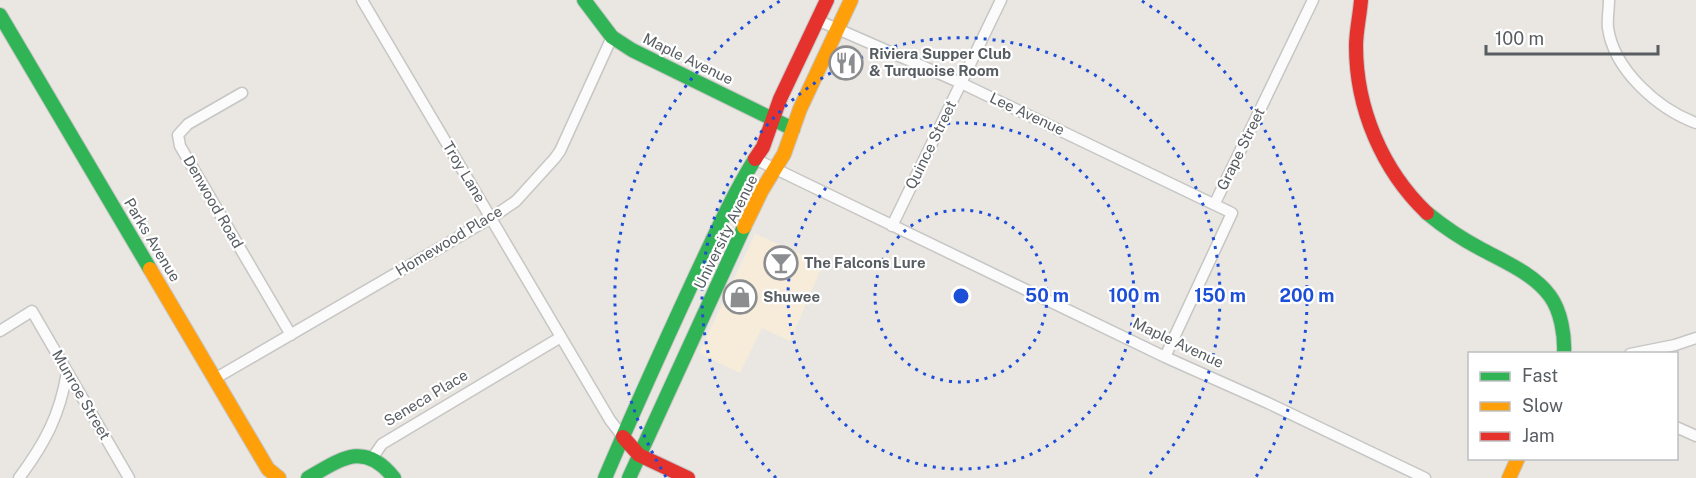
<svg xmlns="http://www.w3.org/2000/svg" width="1696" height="478" font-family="'Public Sans',sans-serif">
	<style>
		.commercial { fill: #f6ecd9 }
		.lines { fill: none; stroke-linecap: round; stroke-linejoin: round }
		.street-casing { stroke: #c6c6c5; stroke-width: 13 }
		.fast-casing { stroke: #c7c6c6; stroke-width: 16 }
		.slow-casing { stroke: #c7c6c6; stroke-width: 16 }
		.jam-casing { stroke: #c7c6c6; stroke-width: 16 }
		.street { stroke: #fcfbfb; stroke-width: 10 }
		.fast { stroke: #30b455; stroke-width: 14 }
		.slow { stroke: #ff9f0a; stroke-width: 14 }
		.jam { stroke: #e5322d; stroke-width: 14 }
		.ring { fill: none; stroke: #1d4ed8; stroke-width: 3; stroke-dasharray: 3 6 }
		.labels { text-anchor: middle; stroke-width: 4.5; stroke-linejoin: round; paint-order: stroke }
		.poi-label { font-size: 15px; font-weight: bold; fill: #585d62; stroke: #fff; text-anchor: start }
		.street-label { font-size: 15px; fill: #585d62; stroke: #fff }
		.centre { fill: #1d4ed8; stroke: #fff; stroke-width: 3 }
		.ring-label { font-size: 18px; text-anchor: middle; font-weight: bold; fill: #1d4ed8; stroke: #fff; stroke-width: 4.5; stroke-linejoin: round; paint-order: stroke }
	</style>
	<rect width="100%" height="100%" fill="#eae7e2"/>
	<path class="commercial" d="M755 234 823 264 790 341 762 328 740 373 699 353Z"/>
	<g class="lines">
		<defs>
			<path id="street" d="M362 0 610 420 623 437
				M1609 0C1609 9 1607 19 1608 28 1614 70 1658 109 1696 123
				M817 20 961 83 1232 213 1165 357
				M242 93 188 124 178 135 180 146 291 335
				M755 159 1165 357 1268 403 1425 478
				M1215 203 1313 0
				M892 226 1001 0
				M0 331 32 311 129 478
				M1630 354 1675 345 1696 338
				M216 378 491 218 516 201 555 158 560 151 612 37
				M1676 427 1696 436
				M373 457 382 444 561 337
				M19 478C45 443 60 415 67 372"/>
			<path id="fast" d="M584 0 612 37 632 50 793 129
				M0 15 150 269
				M1427 213C1444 227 1462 239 1481 249 1505 262 1534 274 1550 296 1561 311 1565 336 1564 354
				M308 478C342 458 365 441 394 478
				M605 478C634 410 664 344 695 277 714 237 732 196 755 159
				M629 478 744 227"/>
			<path id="slow" d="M744 227 762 190 784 154 800 109 851 0
				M150 269 268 469 279 478
				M1509 478 1518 458"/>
			<path id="jam" d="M1361 0C1360 15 1356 31 1356 46 1356 108 1382 170 1427 213
				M755 159 763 147 780 99 827 0
				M623 437 639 455 688 478"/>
		</defs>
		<use href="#street" class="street-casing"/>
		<use href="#fast" class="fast-casing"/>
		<use href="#slow" class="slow-casing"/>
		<use href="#jam" class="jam-casing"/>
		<use href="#street" class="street"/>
		<use href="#fast" class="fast"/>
		<use href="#slow" class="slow"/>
		<use href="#jam" class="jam"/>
	</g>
	<g class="ring">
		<circle cx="961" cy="296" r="86"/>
		<circle cx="961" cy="296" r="173"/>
		<path d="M776 478A259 259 0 1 1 1146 478"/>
		<path d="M666 477A346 346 0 0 1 780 1M1142 1A346 346 0 0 1 1256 477"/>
	</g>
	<defs>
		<symbol id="restaurant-ring" viewBox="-11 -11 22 22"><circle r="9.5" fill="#fff" stroke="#8b8d8f" stroke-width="1.5"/><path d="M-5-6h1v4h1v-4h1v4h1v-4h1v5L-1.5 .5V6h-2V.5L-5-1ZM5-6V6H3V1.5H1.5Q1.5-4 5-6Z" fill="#8b8d8f"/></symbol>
		<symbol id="bar-ring" viewBox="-11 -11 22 22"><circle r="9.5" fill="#fff" stroke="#8b8d8f" stroke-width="1.5"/><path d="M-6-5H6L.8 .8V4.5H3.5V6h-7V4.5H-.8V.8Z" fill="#8b8d8f"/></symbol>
		<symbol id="shop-ring" viewBox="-11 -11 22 22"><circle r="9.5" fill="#fff" stroke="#8b8d8f" stroke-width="1.5"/><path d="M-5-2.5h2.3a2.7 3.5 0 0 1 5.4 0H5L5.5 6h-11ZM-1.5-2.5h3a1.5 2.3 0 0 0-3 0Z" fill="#8b8d8f"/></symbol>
	</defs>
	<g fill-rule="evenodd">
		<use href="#restaurant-ring" x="827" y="44" width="38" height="38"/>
		<use href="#bar-ring" x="762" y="244" width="38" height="38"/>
		<use href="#shop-ring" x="721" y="278" width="38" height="38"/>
	</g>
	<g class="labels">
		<g class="poi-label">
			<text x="869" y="59">Riviera Supper Club<tspan x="869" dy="17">&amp; Turquoise Room</tspan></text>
			<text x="804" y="268">The Falcons Lure</text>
			<text x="763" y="302">Shuwee</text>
		</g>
		<g class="street-label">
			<text transform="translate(688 59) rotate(26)" y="5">Maple Avenue</text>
			<text transform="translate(1027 114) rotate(25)" y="5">Lee Avenue</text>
			<text transform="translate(931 145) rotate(-64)" y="5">Quince Street</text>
			<text transform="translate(1241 149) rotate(-64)" y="5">Grape Street</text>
			<text transform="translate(464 172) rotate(59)" y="5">Troy Lane</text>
			<text transform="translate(213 202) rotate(60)" y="5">Denwood Road</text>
			<text transform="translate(726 232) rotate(-64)" y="5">University Avenue</text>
			<text transform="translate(152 240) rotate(59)" y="5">Parks Avenue</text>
			<text transform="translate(449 241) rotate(-31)" y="5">Homewood Place</text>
			<text transform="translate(1178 343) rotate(25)" y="5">Maple Avenue</text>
			<text transform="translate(81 395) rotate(60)" y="5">Munroe Street</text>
			<text transform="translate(426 398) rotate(-31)" y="5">Seneca Place</text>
		</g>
	</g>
	<circle cx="961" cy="296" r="9" class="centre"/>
	<g class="ring-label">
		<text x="1047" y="302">50 m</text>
		<text x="1134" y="302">100 m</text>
		<text x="1220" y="302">150 m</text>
		<text x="1307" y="302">200 m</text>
	</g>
	<rect x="1468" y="352" width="210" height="108" fill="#ffffff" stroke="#bcbec0" stroke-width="1.5"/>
	<rect x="1480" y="372" width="30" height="9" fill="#30b455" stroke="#bcbec0" stroke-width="1.5"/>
	<text x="1522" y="382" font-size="18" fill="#585d62">Fast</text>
	<rect x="1480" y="402" width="30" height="9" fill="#ff9f0a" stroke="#bcbec0" stroke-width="1.5"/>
	<text x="1522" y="412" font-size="18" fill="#585d62">Slow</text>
	<rect x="1480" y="432" width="30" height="9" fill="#e5322d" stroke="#bcbec0" stroke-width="1.5"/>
	<text x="1522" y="442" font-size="18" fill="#585d62">Jam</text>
	<path d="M1486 45v9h172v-9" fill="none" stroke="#585d62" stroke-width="3"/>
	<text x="1495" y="45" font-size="18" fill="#585d62" stroke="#ffffff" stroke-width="4.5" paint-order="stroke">100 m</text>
</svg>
